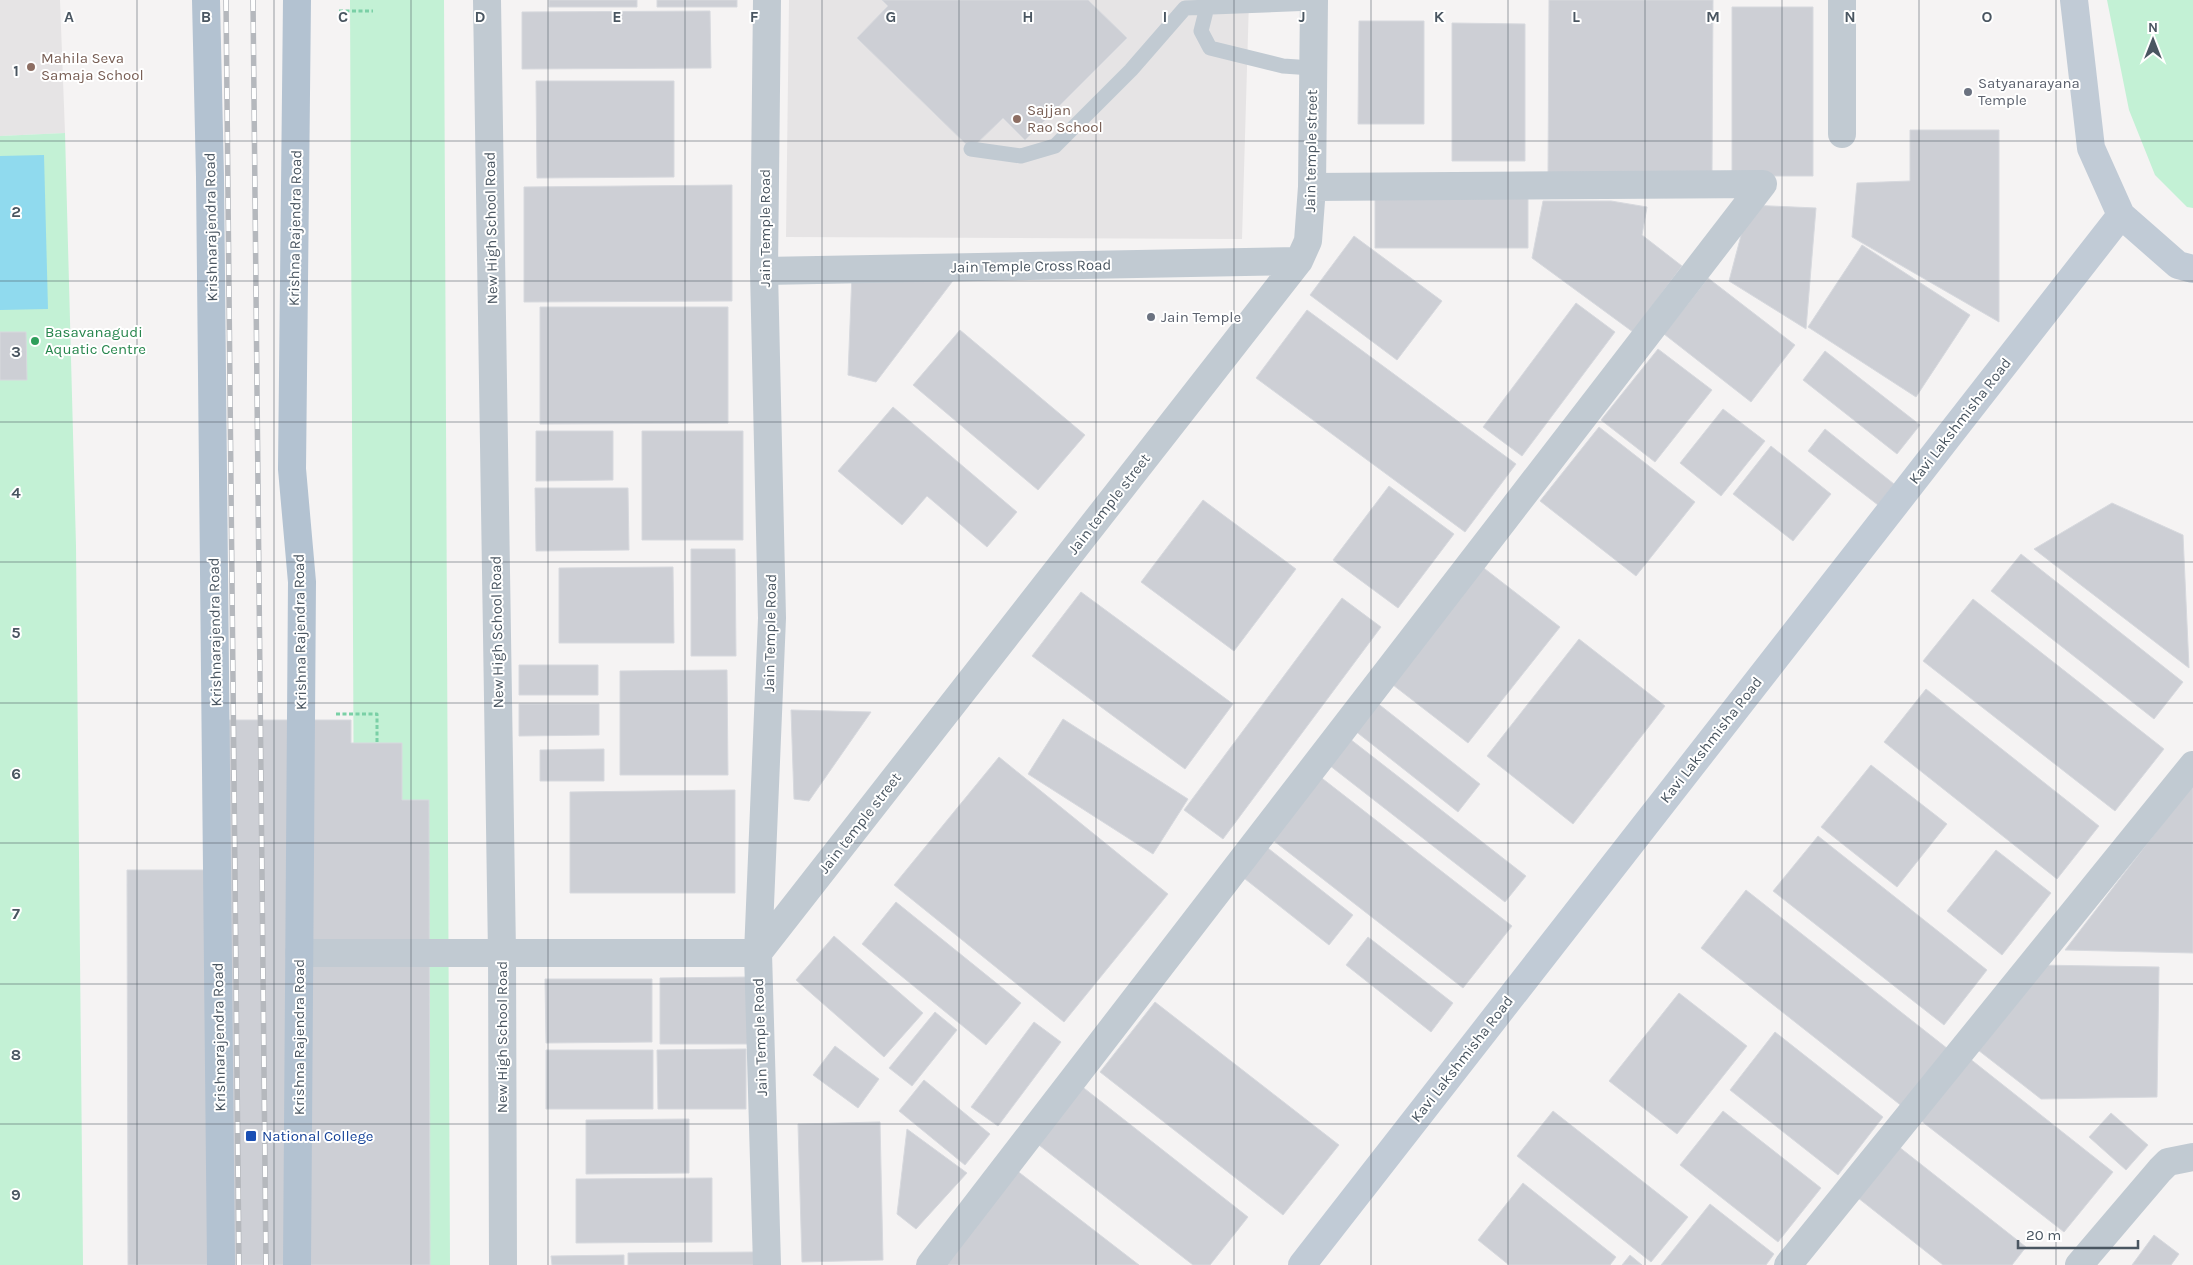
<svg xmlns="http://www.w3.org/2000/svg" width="2193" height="1265" font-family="Karla,sans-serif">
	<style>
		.education { fill: #e6e4e5 }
		.green { fill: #c3f1d5 }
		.water { fill: #90daee }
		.building { fill: #cdcfd5; stroke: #d7d9de }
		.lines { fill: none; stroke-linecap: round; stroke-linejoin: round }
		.path { stroke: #7ad0a6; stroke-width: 3; stroke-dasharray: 4 2.5; stroke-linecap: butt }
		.lane { stroke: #c1cad2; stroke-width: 15 }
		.street { stroke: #c1cad2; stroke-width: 28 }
		.secondary { stroke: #c1cbd6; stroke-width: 28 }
		.primary { stroke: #b3c2d1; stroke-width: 28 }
		.rail-casing { stroke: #b5b8bd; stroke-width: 5.5 }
		.rail { stroke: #fff; stroke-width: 4; stroke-dasharray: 11; stroke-linecap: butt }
		.grid { fill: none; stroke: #4a5661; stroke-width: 1; stroke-opacity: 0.55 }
		.education-dot { fill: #8d6e63; stroke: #fff; stroke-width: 2 }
		.worship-dot { fill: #6b7280; stroke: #fff; stroke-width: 2 }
		.leisure-dot { fill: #2e9e5b; stroke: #fff; stroke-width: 2 }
		.transit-dot { fill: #1a4fb4; stroke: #fff; stroke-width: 2 }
		.labels { text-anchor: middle; stroke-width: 4; stroke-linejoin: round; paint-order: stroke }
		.education-label { font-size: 15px; fill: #785e54; stroke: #fff; text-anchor: start }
		.worship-label { font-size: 15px; fill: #5b616d; stroke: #fff; text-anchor: start }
		.street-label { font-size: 15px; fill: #4a5661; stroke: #fff }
		.leisure-label { font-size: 15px; fill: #27864d; stroke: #fff; text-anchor: start }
		.transit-label { font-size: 15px; fill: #164399; stroke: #fff; text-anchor: start }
		.grid-label { font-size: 16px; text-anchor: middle; font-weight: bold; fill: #4a5661; stroke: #fff; stroke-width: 4; stroke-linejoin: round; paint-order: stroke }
	</style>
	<rect width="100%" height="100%" fill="#f5f3f3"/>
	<path class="education" d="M0 0H60L65 133 0 136Z
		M789 0H1249L1242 239 786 237Z"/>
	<path class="green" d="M350 0H444L450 1265H356Z
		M2107 0H2193V208L2187 207 2155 175 2129 110Z
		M65 133 76 546 83 1265H0V136Z"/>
	<path class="water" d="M44 155 48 309 0 310V156Z"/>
	<path class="building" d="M549 0H637V7H549Z
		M657 0H737V7H657Z
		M882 0H1088L1127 38 1025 140 1003 118 971 149 857 38 888 6Z
		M1549 0H1713L1712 174H1548Z
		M1732 7H1813V176H1732Z
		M710 11 711 68 522 69V12Z
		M1359 21H1424V124H1358Z
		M1452 23 1525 24V161H1452Z
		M536 81H674V177L537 178Z
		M1910 130H1999V322L1852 237 1857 183 1910 181Z
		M732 185V301L524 302V187Z
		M1375 193 1528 194V248H1375Z
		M1543 201H1611L1647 207 1642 235 1682 266 1633 332 1532 258Z
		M1749 205 1816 208 1806 329 1729 281Z
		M1354 236 1442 301 1397 360 1310 295Z
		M1862 245 1970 315 1916 397 1808 327Z
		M852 274 955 278 876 382 848 375Z
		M1708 278 1795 345 1751 402 1664 334Z
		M1576 303 1615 332 1522 456 1483 427Z
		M540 307H728V423L540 424Z
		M1307 310 1516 464 1465 532 1256 378Z
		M960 330 1085 435 1038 490 913 385Z
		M0 332H26L27 380H0Z
		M1658 349 1712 390 1655 462 1601 420Z
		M1825 351 1920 425 1897 454 1803 380Z
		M893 407 1017 512 987 547 927 496 902 525 838 471Z
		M1723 409 1765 441 1721 496 1680 463Z
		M1599 427 1695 502 1636 576 1540 501Z
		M1825 429 1894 484 1878 505 1808 451Z
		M536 431H613V480L536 481Z
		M642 431H743V540H642Z
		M1771 446 1831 494 1793 541 1733 494Z
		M1389 486 1454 534 1398 608 1333 560Z
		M535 488H628L629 550 536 551Z
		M1203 500 1296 569 1234 651 1141 582Z
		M2112 503 2183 535 2189 668 2034 549Z
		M691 549H735L736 656H691Z
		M2021 554 2183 682 2154 719 1991 591Z
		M1476 562 1560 627 1468 743 1384 678Z
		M673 567 674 643H559V568Z
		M1081 592 1233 704 1185 769 1032 656Z
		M1342 598 1381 627 1223 839 1184 810Z
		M1973 599 2164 749 2115 811 1923 661Z
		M1579 639 1665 706 1573 824 1487 756Z
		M519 665H598V695H519Z
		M727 670 728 775H620V671Z
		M1926 689 2099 826 2057 879 1884 742Z
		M1376 702 1480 784 1458 812 1354 730Z
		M519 704H599V735L519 736Z
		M791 710 871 712 809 801 794 799Z
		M1063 719 1188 799 1153 854 1028 774Z
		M205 720H351V743H402V800H429L430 1265H128L127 870H205Z
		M1350 739 1526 876 1505 902 1329 765Z
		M604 749V781H540V750Z
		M999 757 1168 894 1064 1022 894 885Z
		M1871 765 1947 824 1897 887 1821 827Z
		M1314 772 1512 926 1463 988 1265 834Z
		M2193 784V953L2065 950Z
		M735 790V893H570V792Z
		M1818 836 1987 970 1944 1025 1773 891Z
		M1264 845 1353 915 1329 945 1240 875Z
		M1996 850 2051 893 2002 955 1947 911Z
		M1746 890 1948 1049 1903 1107 1701 948Z
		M896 902 1021 1003 986 1045 862 944Z
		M834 936 923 1013 884 1057 796 980Z
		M1368 937 1453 1003 1431 1032 1346 965Z
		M2036 965 2159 967 2157 1097 2041 1099 1978 1050Z
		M749 977 750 1044H660V978Z
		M545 979H652V1042L546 1043Z
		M1679 993 1747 1046 1677 1134 1609 1081Z
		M1155 1002 1339 1145 1283 1215 1100 1072Z
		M935 1012 957 1030 912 1086 889 1068Z
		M1034 1022 1061 1042 998 1126 971 1107Z
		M1775 1032 1883 1117 1838 1175 1730 1090Z
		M835 1046 879 1079 858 1108 813 1075Z
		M746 1049V1109H658L657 1050Z
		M546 1050H653V1109H546Z
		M1969 1058 2113 1172 2064 1232 1920 1120Z
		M924 1080 990 1134 965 1165 899 1111Z
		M1080 1085 1248 1217 1210 1265H1193L1035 1142Z
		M1553 1111 1688 1217 1651 1262 1517 1156Z
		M1723 1111 1821 1188 1778 1242 1680 1165Z
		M2111 1113 2148 1145 2126 1170 2089 1137Z
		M689 1119V1173L586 1174V1120Z
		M880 1122 883 1260 802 1262 798 1124Z
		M907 1129 967 1173 916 1229 897 1214Z
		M1894 1143 2026 1247 2012 1265H1943L1853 1194Z
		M1016 1170 1139 1265H941Z
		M712 1178V1242L576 1243V1179Z
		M1523 1183 1616 1257 1610 1265H1509L1478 1240Z
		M1710 1204 1774 1254 1766 1265H1661Z
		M2154 1235 2179 1254 2171 1265H2132Z
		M758 1252V1265H628V1253Z
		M624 1255V1265H552L551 1256Z
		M1630 1255 1642 1265H1622Z"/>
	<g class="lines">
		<path class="path" d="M339 11H373
			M336 714H377V743"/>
		<path class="lane" d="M1207 7 1201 31 1210 48 1283 66 1312 68
			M971 149 1021 156 1055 146 1131 70 1185 8 1314 3"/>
		<path class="street" d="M487 0 502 953 503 1265
			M767 0 764 271 772 618 758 953 767 1265
			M1842 0V134
			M764 271 1299 261
			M299 953H758L1299 261 1308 241 1312 187 1314 0
			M930 1265 1763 184 1312 187
			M1788 1265 2193 765
			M2079 1265 2160 1170 2168 1162 2193 1157"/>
		<path class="secondary" d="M2074 0 2091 148 2121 215 2178 265 2193 269
			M1302 1265 2121 215"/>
		<path class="primary" d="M206 0 210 177 221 1265
			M297 0 292 469 302 582 297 1265"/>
		<defs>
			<path id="rail" d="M226 0 239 1265
				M253 0 266 1265"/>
		</defs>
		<use href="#rail" class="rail-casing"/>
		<use href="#rail" class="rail"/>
	</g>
	<path class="grid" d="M137 0V1265M274 0V1265M411 0V1265M548 0V1265M685 0V1265M822 0V1265M959 0V1265M1096 0V1265M1234 0V1265M1371 0V1265M1508 0V1265M1645 0V1265M1782 0V1265M1919 0V1265M2056 0V1265M0 141H2193M0 281H2193M0 422H2193M0 562H2193M0 703H2193M0 843H2193M0 984H2193M0 1124H2193"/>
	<g class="education-dot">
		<circle cx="31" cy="67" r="5"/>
		<circle cx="1017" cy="119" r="5"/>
	</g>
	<g class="worship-dot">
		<circle cx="1968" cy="92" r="5"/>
		<circle cx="1151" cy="317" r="5"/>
	</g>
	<circle class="leisure-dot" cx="35" cy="341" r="5"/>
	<rect class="transit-dot" x="245" y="1130" width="12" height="12" rx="2.5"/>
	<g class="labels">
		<g class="education-label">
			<text x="41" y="63">Mahila Seva<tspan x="41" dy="17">Samaja School</tspan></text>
			<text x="1027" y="115">Sajjan<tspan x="1027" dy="17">Rao School</tspan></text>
		</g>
		<g class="worship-label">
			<text x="1978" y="88">Satyanarayana<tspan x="1978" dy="17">Temple</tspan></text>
			<text x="1161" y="322">Jain Temple</text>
		</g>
		<g class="street-label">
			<text transform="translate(1311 151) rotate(-89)" y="5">Jain temple street</text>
			<text transform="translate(211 227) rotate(-91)" y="5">Krishnarajendra Road</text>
			<text transform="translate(295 228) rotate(-89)" y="5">Krishna Rajendra Road</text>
			<text transform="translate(491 228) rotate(-91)" y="5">New High School Road</text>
			<text transform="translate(765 228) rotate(-90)" y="5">Jain Temple Road</text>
			<text transform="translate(1031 266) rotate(-1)" y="5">Jain Temple Cross Road</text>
			<text transform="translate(1960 421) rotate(-52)" y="5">Kavi Lakshmisha Road</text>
			<text transform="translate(1109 504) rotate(-52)" y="5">Jain temple street</text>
			<text transform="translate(215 632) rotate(-91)" y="5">Krishnarajendra Road</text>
			<text transform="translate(300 632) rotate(-91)" y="5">Krishna Rajendra Road</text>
			<text transform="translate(497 632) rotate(-91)" y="5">New High School Road</text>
			<text transform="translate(770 633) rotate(-89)" y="5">Jain Temple Road</text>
			<text transform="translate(1711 740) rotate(-52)" y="5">Kavi Lakshmisha Road</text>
			<text transform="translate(860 823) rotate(-52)" y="5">Jain temple street</text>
			<text transform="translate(219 1037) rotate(-91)" y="5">Krishnarajendra Road</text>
			<text transform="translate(299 1037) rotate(-90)" y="5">Krishna Rajendra Road</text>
			<text transform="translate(502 1037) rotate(-90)" y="5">New High School Road</text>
			<text transform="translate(760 1037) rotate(-92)" y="5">Jain Temple Road</text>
			<text transform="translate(1462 1059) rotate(-52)" y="5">Kavi Lakshmisha Road</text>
		</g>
		<g class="leisure-label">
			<text x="45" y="337">Basavanagudi<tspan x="45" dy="17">Aquatic Centre</tspan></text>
		</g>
		<g class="transit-label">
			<text x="262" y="1141">National College</text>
		</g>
	</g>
	<g class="grid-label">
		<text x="69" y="22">A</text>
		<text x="206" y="22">B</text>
		<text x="343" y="22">C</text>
		<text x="480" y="22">D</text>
		<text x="617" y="22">E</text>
		<text x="754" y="22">F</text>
		<text x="891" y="22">G</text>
		<text x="1028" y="22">H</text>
		<text x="1165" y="22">I</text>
		<text x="1302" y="22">J</text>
		<text x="1439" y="22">K</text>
		<text x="1576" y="22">L</text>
		<text x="1713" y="22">M</text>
		<text x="1850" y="22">N</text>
		<text x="1987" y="22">O</text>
		<text x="16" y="76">1</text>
		<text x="16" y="217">2</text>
		<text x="16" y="357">3</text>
		<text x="16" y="498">4</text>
		<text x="16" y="638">5</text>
		<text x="16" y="779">6</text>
		<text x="16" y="919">7</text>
		<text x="16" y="1060">8</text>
		<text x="16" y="1200">9</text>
	</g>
	<g transform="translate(2153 40)" stroke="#ffffff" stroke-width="4" paint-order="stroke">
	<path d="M0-4L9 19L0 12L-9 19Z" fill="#4a5661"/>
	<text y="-8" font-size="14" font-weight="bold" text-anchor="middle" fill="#4a5661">N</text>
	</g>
	<path d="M2018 1240v8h120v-8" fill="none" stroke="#4a5661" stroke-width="2.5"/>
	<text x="2026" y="1240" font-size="15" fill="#4a5661" stroke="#ffffff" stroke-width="4" paint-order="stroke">20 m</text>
</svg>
